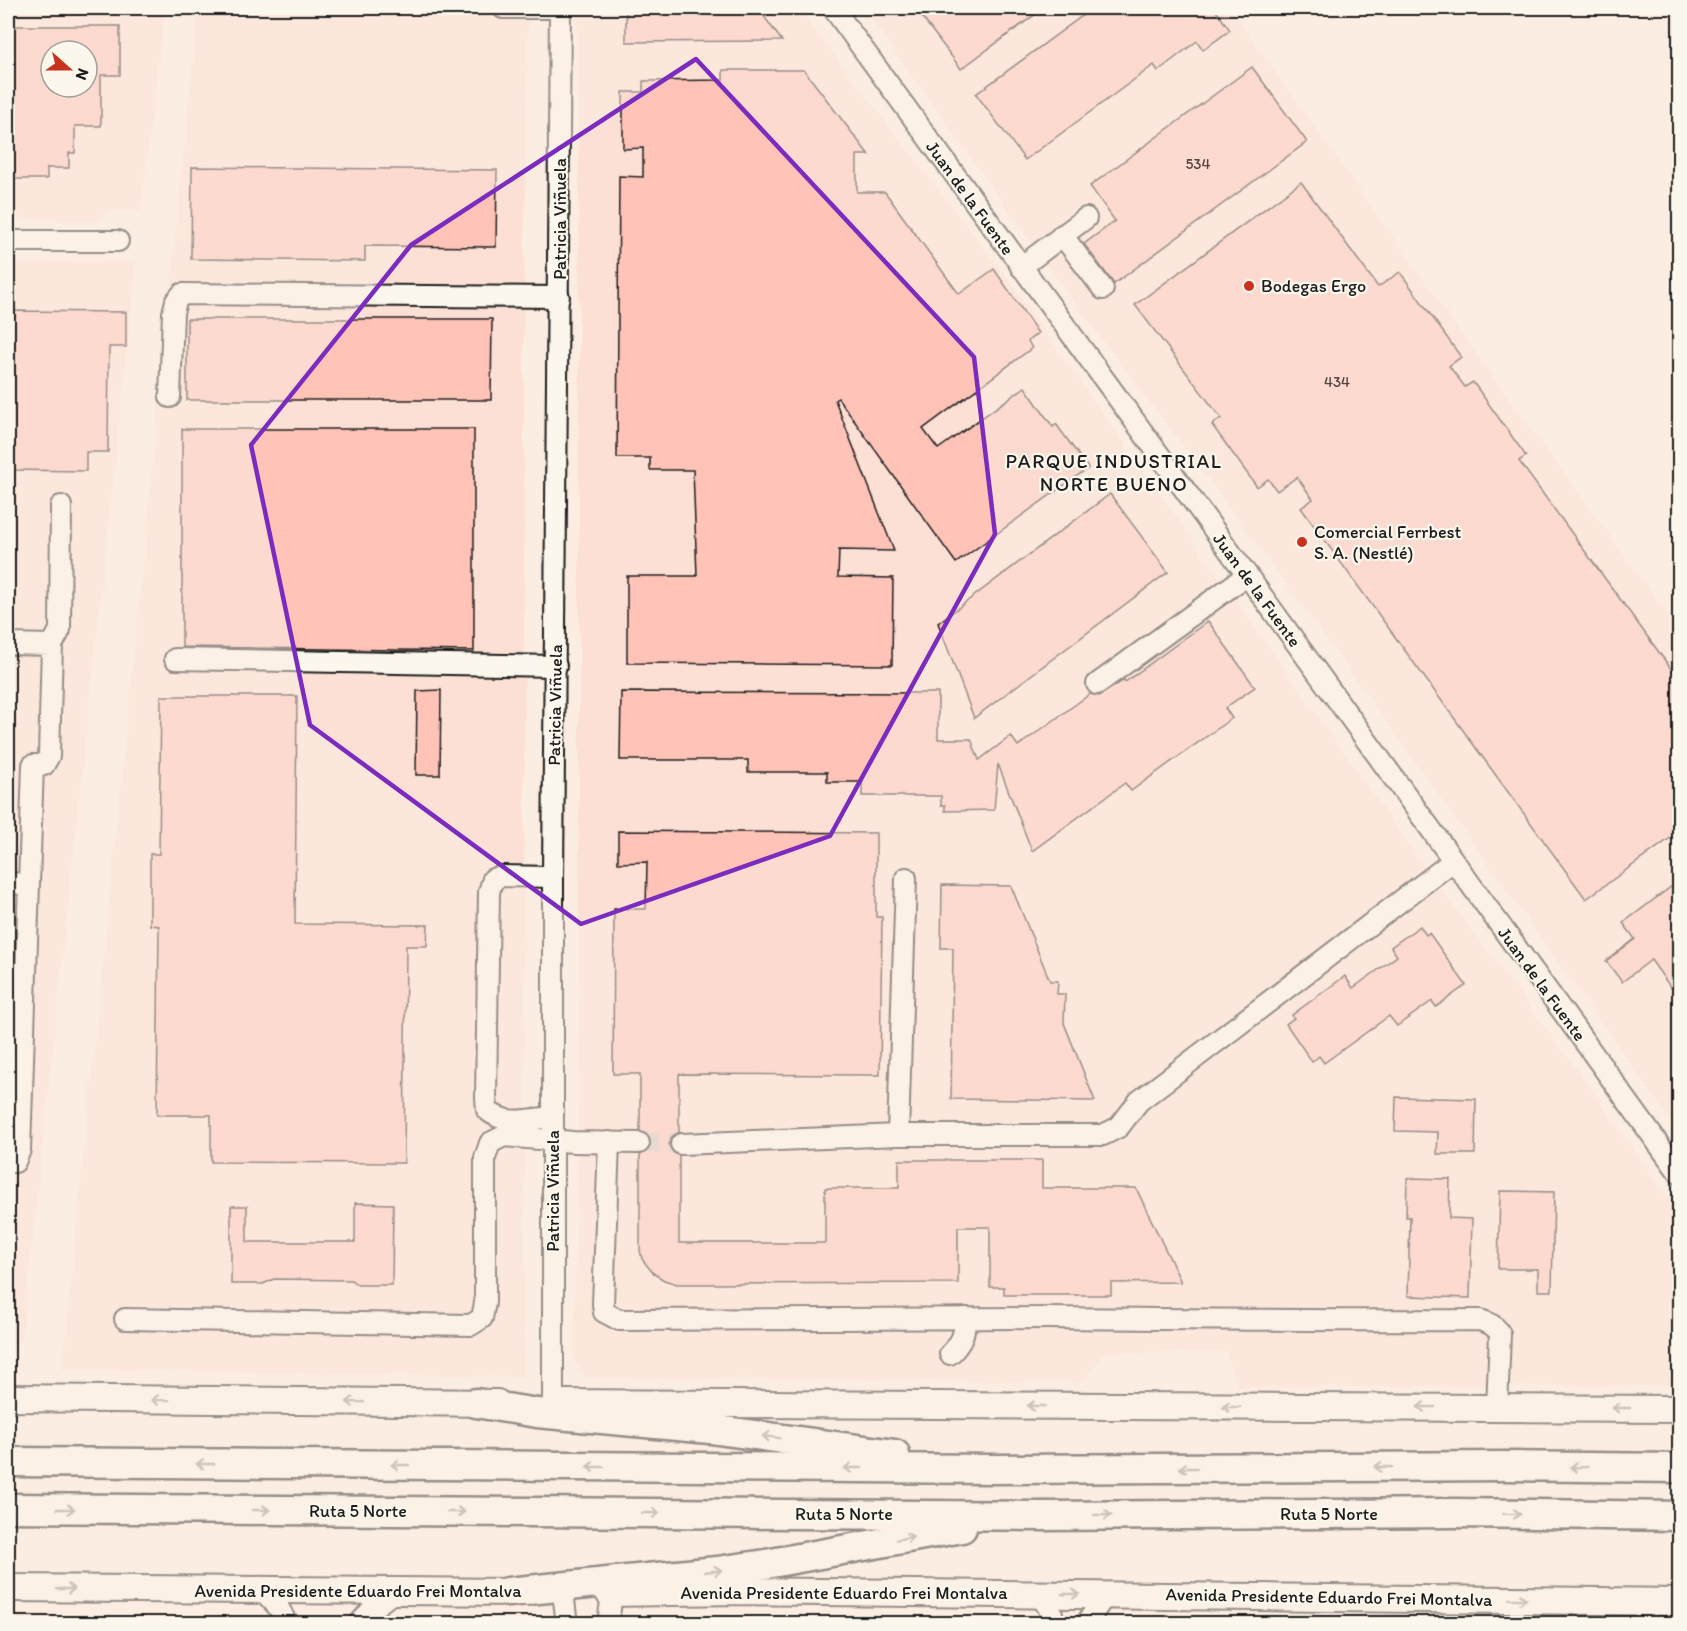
<svg xmlns="http://www.w3.org/2000/svg" width="1687" height="1631" viewBox="0 0 1687 1631" font-family="Itim,sans-serif">
<style>
.built{fill:#fde0d5;fill-rule:evenodd}
.building{fill:#ffc3b8;stroke:#1c1c1c;stroke-width:1.5;fill-rule:evenodd}
.lines{fill:none;stroke-linecap:round;stroke-linejoin:round}
.minor-tunnel{stroke:#cfc3ba;stroke-width:20;stroke-dasharray:20 10;stroke-linecap:butt}
.minor-casing{stroke:#1c1c1c;stroke-width:24}
.major-casing{stroke:#1c1c1c;stroke-width:30}
.highway-casing{stroke:#1c1c1c;stroke-width:33}
.minor{stroke:#fbf7ec;stroke-width:20}
.major{stroke:#fbf7ec;stroke-width:26}
.highway{stroke:#fbf7ec;stroke-width:28}
.oneway{stroke:#97948e}
.marked{fill:none;stroke:#7b2cbf;stroke-width:4.5;stroke-linejoin:round}
.poi-dot{fill:#c8321e;stroke:#fbf7ec;stroke-width:2}
.labels{text-anchor:middle;dominant-baseline:central;stroke-width:4.5;stroke-linejoin:round;paint-order:stroke}
.number-label{font-size:15px;fill:#554643}
.street-label{font-size:18px;fill:#1c1c1c;stroke:#fbf7ec}
.poi-label{font-size:18px;fill:#1c1c1c;stroke:#fbf7ec;text-anchor:start}
.neighbourhood-label{font-size:20px;letter-spacing:1.5px;fill:#1c1c1c;stroke:#fbf7ec}
</style>
<rect width="100%" height="100%" fill="#fcede2"/>
<filter id="ink" filterUnits="userSpaceOnUse"><feTurbulence type="fractalNoise" baseFrequency=".0167" numOctaves="2"/><feDisplacementMap in="SourceGraphic" scale="12" xChannelSelector="R" yChannelSelector="G"/><feConvolveMatrix kernelMatrix="1 2 1 2 8 2 1 2 1" color-interpolation-filters="sRGB"/></filter>
<g filter="url(#ink)">
<g class="built">
<path d="M 8,8 L 165,8 L 141,211 L 106,211 L 100,221 L 8,218 ZM 51,51 L 87,51 L 87,87 L 51,87 Z"/>
<path d="M 198,8 L 529,8 L 524,278 L 525,1377 L 62,1369 Z"/>
<path d="M 576,8 L 798,8 L 1007,278 L 1432,877 L 1576,1068 L 1679,1214 L 1679,1386 L 1237,1387 L 1226,1352 L 1104,1353 L 1084,1382 L 585,1378 L 574,1360 L 579,1067 L 579,176 Z"/>
<path d="M 863,8 L 1230,8 L 1477,355 L 1679,629 L 1679,1132 L 1372,702 L 1208,479 L 1087,320 Z"/>
<path d="M 137,261 L 22,1339 L 8,1351 L 8,263 Z"/>
<path d="M 476,1617 L 515,1623 L 406,1623 L 411,1620 Z"/>
<path d="M 699,1620 L 892,1623 L 672,1623 Z"/>
</g>
<g class="building">
<path d="M 626,8 L 758,8 L 782,41 L 626,42 Z"/>
<path d="M 915,8 L 1044,8 L 961,69 Z"/>
<path d="M 1093,8 L 1214,8 L 1230,30 L 1203,50 L 1197,41 L 1158,71 L 1154,65 L 1025,160 L 976,94 Z"/>
<path d="M 8,26 L 120,26 L 120,75 L 101,75 L 101,126 L 75,126 L 75,153 L 69,153 L 69,168 L 47,168 L 47,179 L 8,179 ZM 51,51 L 87,51 L 87,87 L 51,87 Z"/>
<path d="M 1252,67 L 1307,142 L 1114,284 L 1084,244 L 1115,221 L 1090,186 Z"/>
<path d="M 723,70 L 804,70 L 869,155 L 857,155 L 857,192 L 885,192 L 959,294 L 994,269 L 1038,333 L 1028,341 L 1032,348 L 923,429 L 938,449 L 1025,387 L 1053,427 L 1056,424 L 1088,468 L 956,563 L 838,398 L 835,400 L 894,551 L 839,550 L 838,577 L 893,578 L 892,665 L 627,663 L 627,576 L 697,576 L 693,470 L 650,470 L 650,458 L 617,458 L 619,176 L 643,177 L 643,148 L 623,149 L 623,92 L 643,92 L 643,81 L 723,80 Z"/>
<path d="M 192,167 L 497,170 L 496,247 L 365,246 L 365,261 L 191,259 Z"/>
<path d="M 1301,182 L 1378,287 L 1400,272 L 1461,357 L 1449,366 L 1465,387 L 1473,382 L 1526,456 L 1519,461 L 1680,681 L 1680,831 L 1586,899 L 1301,508 L 1313,499 L 1297,477 L 1277,491 L 1268,479 L 1257,487 L 1212,425 L 1221,418 L 1135,305 Z"/>
<path d="M 8,311 L 126,312 L 126,347 L 109,347 L 108,452 L 86,452 L 86,471 L 8,470 Z"/>
<path d="M 187,319 L 492,319 L 491,400 L 187,400 Z"/>
<path d="M 182,429 L 474,429 L 474,651 L 182,647 Z"/>
<path d="M 1110,494 L 1168,572 L 974,718 L 938,623 Z"/>
<path d="M 1208,621 L 1255,687 L 1225,708 L 1232,718 L 1131,791 L 1125,783 L 1032,851 L 998,764 L 994,810 L 945,811 L 945,805 L 941,805 L 941,796 L 862,796 L 862,782 L 827,782 L 827,772 L 748,772 L 748,760 L 620,760 L 621,692 L 938,693 L 938,739 L 971,739 L 979,760 L 1011,736 L 1018,746 L 1090,694 L 1099,696 L 1124,680 L 1125,682 Z"/>
<path d="M 441,690 L 440,775 L 416,775 L 417,691 Z"/>
<path d="M 161,696 L 297,696 L 295,924 L 428,925 L 427,946 L 406,946 L 404,1163 L 211,1162 L 211,1115 L 157,1115 L 159,926 L 150,925 L 150,854 L 159,854 Z"/>
<path d="M 618,831 L 876,833 L 876,917 L 882,917 L 880,1075 L 679,1074 L 679,1133 L 671,1138 L 669,1144 L 671,1151 L 679,1155 L 679,1243 L 825,1243 L 825,1188 L 899,1188 L 899,1160 L 1042,1160 L 1042,1188 L 1136,1188 L 1181,1282 L 1111,1283 L 1111,1295 L 1004,1295 L 1004,1287 L 990,1287 L 990,1227 L 958,1227 L 958,1283 L 677,1284 L 664,1280 L 653,1273 L 642,1259 L 640,1250 L 640,1155 L 649,1150 L 651,1143 L 649,1137 L 640,1131 L 640,1074 L 613,1074 L 614,909 L 646,909 L 647,862 L 618,863 Z"/>
<path d="M 1680,880 L 1680,981 L 1671,988 L 1651,960 L 1622,982 L 1606,961 L 1635,939 L 1623,923 Z"/>
<path d="M 942,885 L 1011,886 L 1050,981 L 1058,981 L 1057,994 L 1065,994 L 1064,1023 L 1095,1101 L 951,1099 L 953,948 L 941,948 Z"/>
<path d="M 1420,926 L 1426,935 L 1429,933 L 1466,985 L 1436,1007 L 1432,1001 L 1397,1026 L 1389,1016 L 1324,1063 L 1319,1056 L 1312,1062 L 1286,1024 L 1294,1018 L 1292,1015 L 1345,976 L 1353,988 L 1397,956 L 1391,947 Z"/>
<path d="M 1396,1097 L 1476,1099 L 1475,1154 L 1437,1154 L 1438,1132 L 1395,1131 Z"/>
<path d="M 1407,1178 L 1450,1179 L 1449,1218 L 1472,1219 L 1470,1298 L 1408,1296 L 1410,1217 L 1406,1217 Z"/>
<path d="M 1500,1191 L 1554,1192 L 1552,1291 L 1538,1291 L 1538,1269 L 1498,1269 Z"/>
<path d="M 355,1203 L 393,1204 L 392,1285 L 358,1285 L 351,1280 L 274,1279 L 263,1284 L 231,1284 L 231,1206 L 247,1206 L 247,1242 L 355,1242 Z"/>
</g>
<g class="lines">
<path class="minor-tunnel" d="M 639,1143 L 681,1144"/>
<defs>
<g id="minor">
<path d="M 503,8 L 560,8"/>
<path d="M 833,8 L 1247,575 L 1680,1174"/>
<path d="M 1062,235 L 1103,289"/>
<path d="M 8,241 L 118,241"/>
<path d="M 1021,267 L 1086,218"/>
<path d="M 170,397 L 173,313 L 176,301 L 182,294 L 559,297"/>
<path d="M 8,644 L 52,645 L 49,756 L 44,765 L 33,765 L 20,1150 L 15,1162 L 8,1162"/>
<path d="M 52,645 L 60,630 L 61,506"/>
<path d="M 175,659 L 556,666"/>
<path d="M 1097,684 L 1247,575"/>
<path d="M 8,883 L 28,884"/>
<path d="M 552,1117 C 528,1119 507,1127 487,1110 L 486,1098 L 489,892 L 493,879 L 502,876 L 553,877"/>
<path d="M 898,1135 L 906,878"/>
<path d="M 609,1142 L 603,1304 L 604,1312 L 619,1320 C 762,1320 906,1318 1049,1318 C 1193,1319 1336,1321 1480,1320 C 1489,1323 1495,1325 1500,1334 L 1497,1408"/>
<path d="M 681,1144 L 898,1135 L 1103,1135 L 1119,1127 L 1139,1101 L 1453,861"/>
<path d="M 125,1319 L 471,1325 L 482,1318 L 485,1303 L 485,1158 L 490,1143 L 504,1136 L 573,1142 L 639,1143"/>
<path d="M 950,1354 C 962,1343 964,1334 966,1318"/>
<path d="M 553,1403 L 553,877 L 560,8"/>
<path d="M 262,1590 L 279,1608 L 287,1624"/>
<path d="M 563,1593 L 567,1624"/>
<path d="M 1040,1594 L 1052,1614 L 1054,1624"/>
<path d="M 1643,1601 L 1646,1624"/>
<path d="M 359,1624 L 373,1608 L 395,1591"/>
<path d="M 608,1624 L 612,1593"/>
<path d="M 1086,1624 L 1106,1594"/>
</g>
<g id="major">
<path d="M 8,1398 L 497,1403"/>
<path d="M 555,1403 L 1680,1409"/>
<path d="M 8,1588 L 527,1592"/>
<path d="M 609,1593 L 737,1591 L 1680,1602"/>
</g>
<g id="highway">
<path d="M 476,1403 L 537,1413 L 710,1429 L 895,1454"/>
<path d="M 8,1462 L 995,1469 L 1505,1466 L 1680,1468"/>
<path d="M 8,1508 L 1044,1516 L 1454,1513 L 1680,1516"/>
<path d="M 508,1592 L 717,1571 L 766,1564 L 962,1528"/>
</g>
</defs>
<use href="#minor" class="minor-casing"/>
<use href="#major" class="major-casing"/>
<use href="#highway" class="highway-casing"/>
<use href="#minor" class="minor"/>
<use href="#major" class="major"/>
<use href="#highway" class="highway"/>
</g>
<defs><path id="oneway-shaft" d="M-6 0H5M1.5-3L5.5 0L1.5 3" fill="none" stroke-width="1.6" stroke-linecap="round" stroke-linejoin="round" transform="scale(1.5)"/></defs>
<g class="oneway">
<use href="#oneway-shaft" transform="translate(160 1400) rotate(-179)"/>
<use href="#oneway-shaft" transform="translate(355 1402) rotate(-179)"/>
<use href="#oneway-shaft" transform="translate(1036 1406) rotate(-180)"/>
<use href="#oneway-shaft" transform="translate(1231 1407) rotate(-180)"/>
<use href="#oneway-shaft" transform="translate(1426 1407) rotate(-180)"/>
<use href="#oneway-shaft" transform="translate(1621 1408) rotate(-180)"/>
<use href="#oneway-shaft" transform="translate(771 1437) rotate(-173)"/>
<use href="#oneway-shaft" transform="translate(205 1464) rotate(-180)"/>
<use href="#oneway-shaft" transform="translate(400 1465) rotate(-180)"/>
<use href="#oneway-shaft" transform="translate(595 1467) rotate(-180)"/>
<use href="#oneway-shaft" transform="translate(1383 1467) rotate(180)"/>
<use href="#oneway-shaft" transform="translate(1579 1467) rotate(-179)"/>
<use href="#oneway-shaft" transform="translate(853 1468) rotate(-180)"/>
<use href="#oneway-shaft" transform="translate(1188 1468) rotate(180)"/>
<use href="#oneway-shaft" transform="translate(66 1509)"/>
<use href="#oneway-shaft" transform="translate(261 1510)"/>
<use href="#oneway-shaft" transform="translate(456 1512)"/>
<use href="#oneway-shaft" transform="translate(651 1513)"/>
<use href="#oneway-shaft" transform="translate(1512 1514) rotate(1)"/>
<use href="#oneway-shaft" transform="translate(1103 1515)"/>
<use href="#oneway-shaft" transform="translate(905 1538) rotate(-10)"/>
<use href="#oneway-shaft" transform="translate(713 1571) rotate(-6)"/>
<use href="#oneway-shaft" transform="translate(66 1589)"/>
<use href="#oneway-shaft" transform="translate(1071 1594)"/>
<use href="#oneway-shaft" transform="translate(1518 1599) rotate(1)"/>
</g>
</g>
<path d="M0 0H1687V1631H0ZM 696,59 L 974,357 L 995,534 L 830,836 L 581,924 L 310,725 L 251,445 L 411,245 Z" fill="#fcede2" fill-opacity=".55" fill-rule="evenodd"/>
<path class="marked" d="M 696,59 L 974,357 L 995,534 L 830,836 L 581,924 L 310,725 L 251,445 L 411,245 Z"/>
<g class="poi-dot">
<circle cx="1249" cy="286" r="6"/>
<circle cx="1302" cy="542" r="6"/>
</g>
<g class="labels">
<g class="number-label">
<text x="1198" y="164">534</text>
<text x="1337" y="382">434</text>
</g>
<g class="street-label">
<text transform="translate(970 198) rotate(54)">Juan de la Fuente</text>
<text transform="translate(560 219) rotate(-90)">Patricia Viñuela</text>
<text transform="translate(1257 590) rotate(54)">Juan de la Fuente</text>
<text transform="translate(555 705) rotate(-89)">Patricia Viñuela</text>
<text transform="translate(1542 984) rotate(54)">Juan de la Fuente</text>
<text transform="translate(553 1191) rotate(-90)">Patricia Viñuela</text>
<text x="358" y="1511">Ruta 5 Norte</text>
<text x="844" y="1514">Ruta 5 Norte</text>
<text x="1329" y="1514">Ruta 5 Norte</text>
<text x="358" y="1591">Avenida Presidente Eduardo Frei Montalva</text>
<text x="844" y="1593">Avenida Presidente Eduardo Frei Montalva</text>
<text transform="translate(1329 1597) rotate(1)">Avenida Presidente Eduardo Frei Montalva</text>
</g>
<g class="poi-label">
<text x="1261" y="286">Bodegas Ergo</text>
<text x="1314" y="532">Comercial Ferrbest<tspan x="1314" dy="21">S. A. (Nestlé)</tspan></text>
</g>
<g class="neighbourhood-label">
<text x="1114" y="461">PARQUE INDUSTRIAL<tspan x="1114" dy="23">NORTE BUENO</tspan></text>
</g>
</g>
<rect width="1687" height="1631" fill="none" stroke="#fbf7ec" stroke-width="30"/>
<rect x="15" y="15" width="1657" height="1601" fill="none" stroke="#1c1c1c" stroke-width="2" filter="url(#ink)"/>
<g transform="translate(69 69) rotate(111)"><circle r="28" fill="#fbf7ec" stroke="#a29f99" stroke-width="1.5"/>
<path d="M0-4.5L10 22L0 15L-10 22Z" fill="#c8321e"/>
<text y="-9" font-size="16" font-weight="bold" text-anchor="middle" fill="#1c1c1c">N</text>
</g>
</svg>
